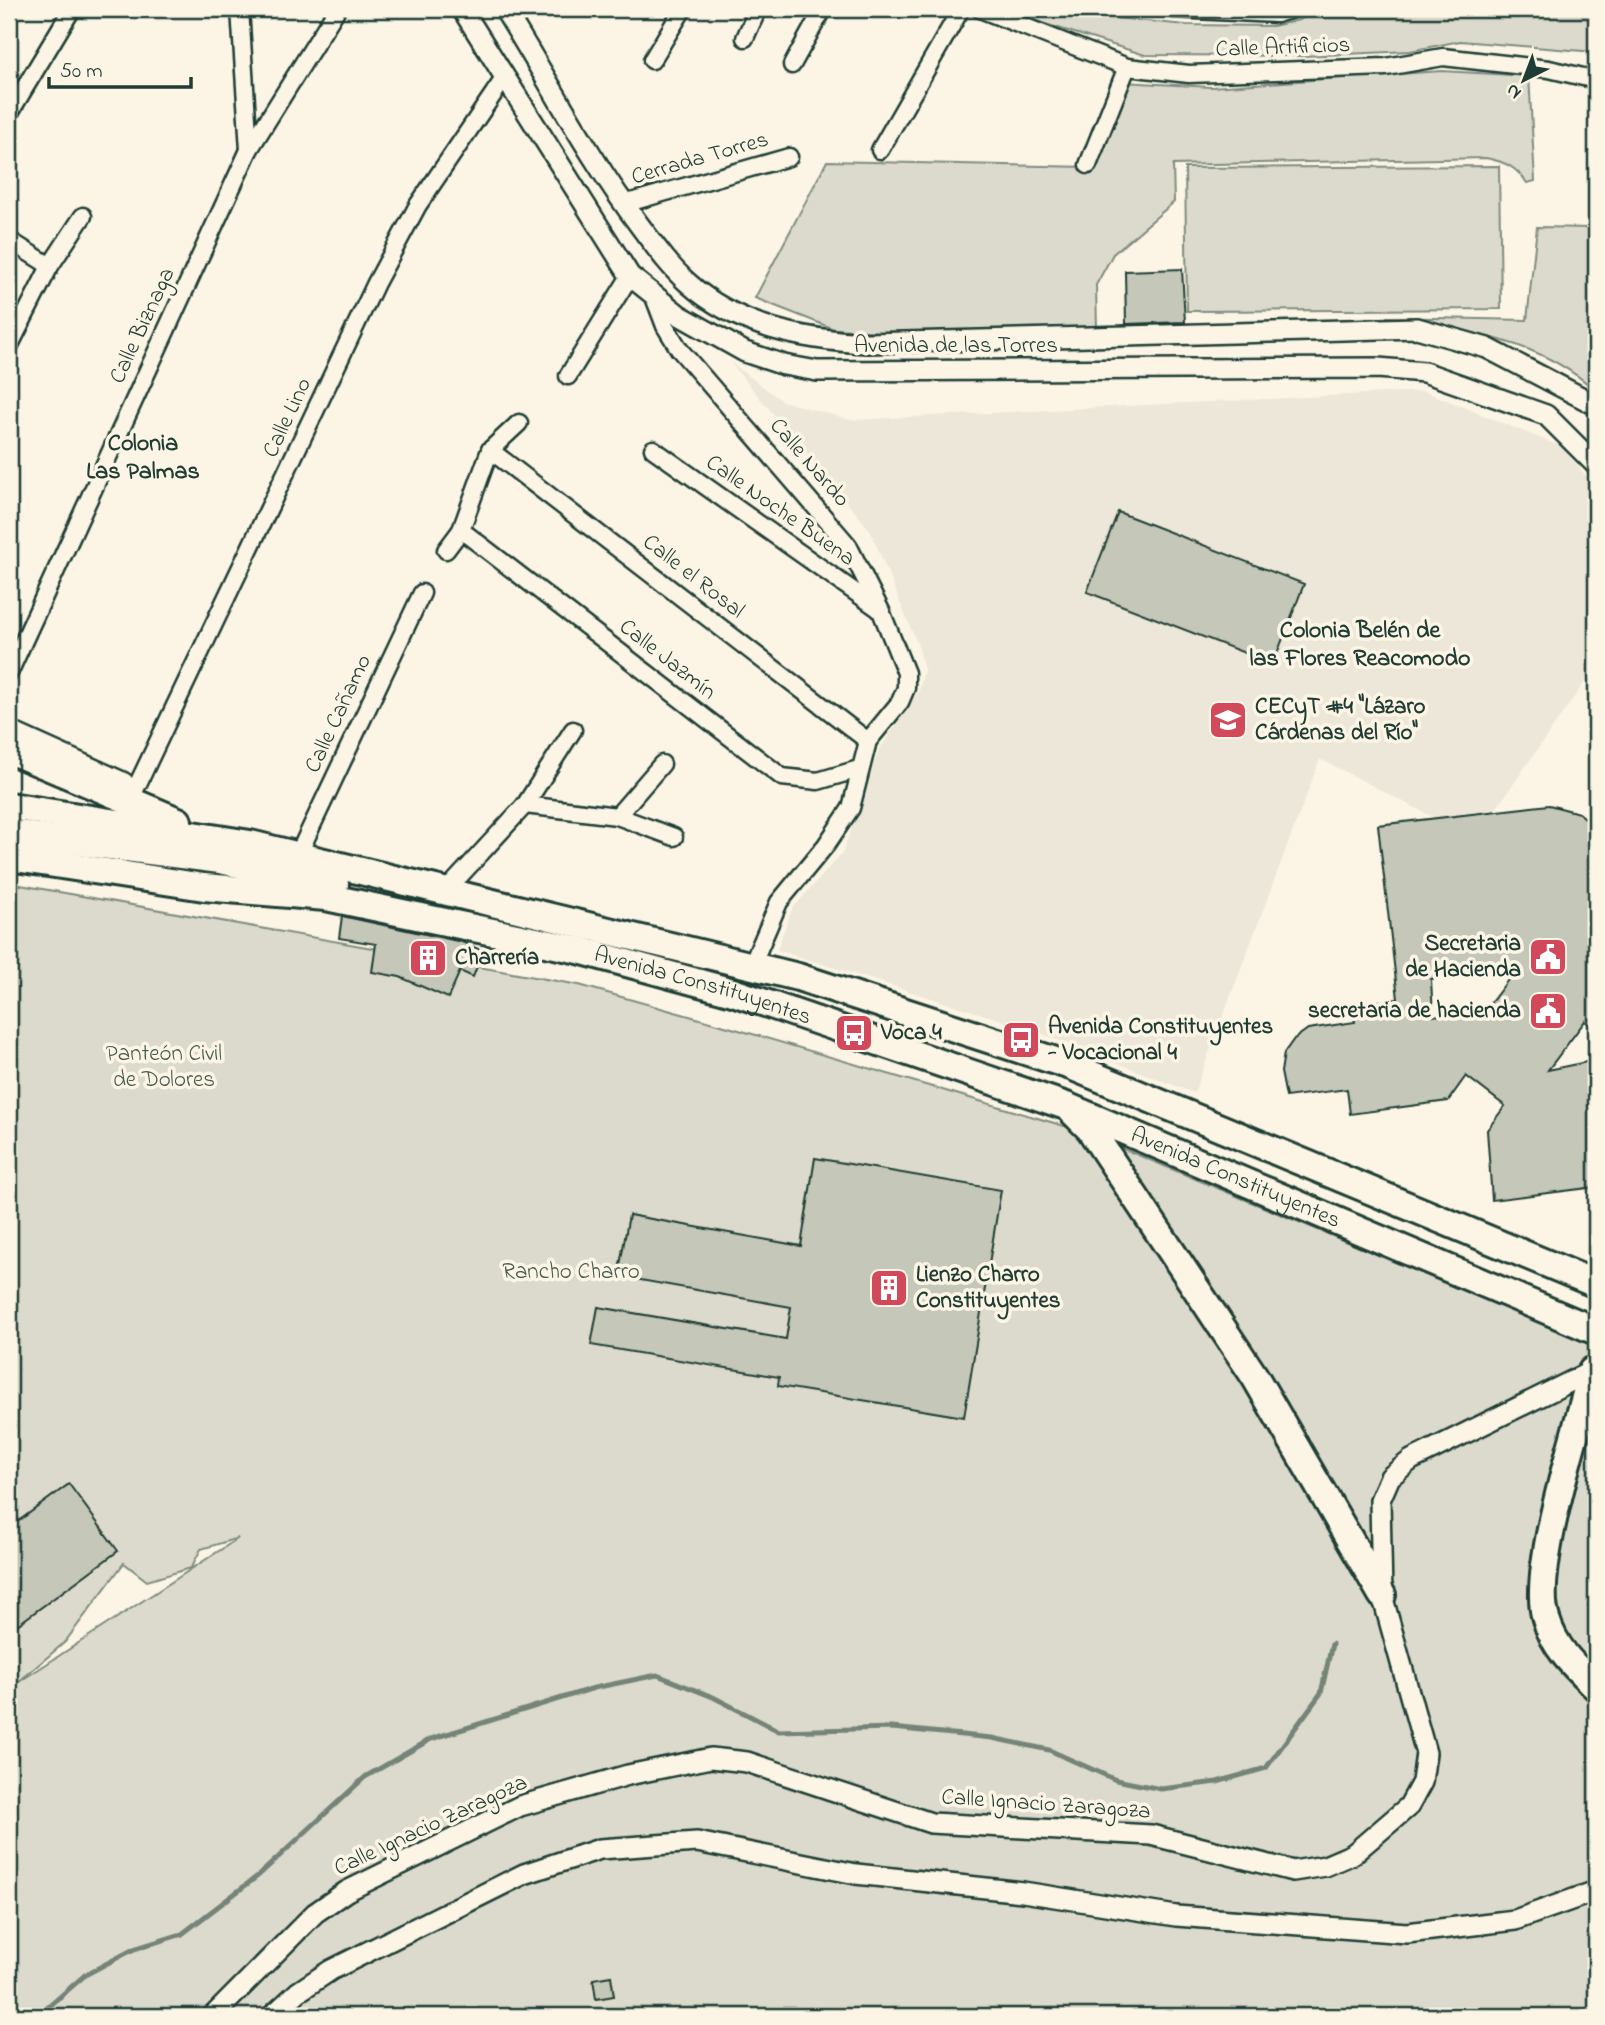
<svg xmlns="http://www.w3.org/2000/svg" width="1605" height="2025" viewBox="0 0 1605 2025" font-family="'Indie Flower',sans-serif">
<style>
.built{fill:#ece7d8}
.green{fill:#dcdacc;stroke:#7e8c80;stroke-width:2;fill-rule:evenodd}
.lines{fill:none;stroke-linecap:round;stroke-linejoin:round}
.stream{stroke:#758479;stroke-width:5}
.building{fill:#c5c7b9;stroke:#1f3d34;stroke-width:2;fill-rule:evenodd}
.minor-casing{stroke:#1f3d34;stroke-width:21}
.tertiary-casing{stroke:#1f3d34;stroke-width:24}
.secondary-casing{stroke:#1f3d34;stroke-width:28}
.trunk-casing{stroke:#1f3d34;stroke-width:32}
.minor{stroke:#fcf5e5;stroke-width:16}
.tertiary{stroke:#fcf5e5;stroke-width:19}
.secondary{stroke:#fcf5e5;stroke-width:23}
.trunk{stroke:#fcf5e5;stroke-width:26}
.labels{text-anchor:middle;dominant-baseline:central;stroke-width:7;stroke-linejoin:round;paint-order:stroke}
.street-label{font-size:23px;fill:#1f3d34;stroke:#fcf5e5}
.poi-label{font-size:23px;font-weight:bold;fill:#1f3d34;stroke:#fcf5e5;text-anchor:start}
.park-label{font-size:23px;fill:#455c52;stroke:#fcf5e5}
.neighbourhood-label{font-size:24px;font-weight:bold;fill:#1f3d34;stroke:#fcf5e5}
</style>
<rect width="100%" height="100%" fill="#fcf5e5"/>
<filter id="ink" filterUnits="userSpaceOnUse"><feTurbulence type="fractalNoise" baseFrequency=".0143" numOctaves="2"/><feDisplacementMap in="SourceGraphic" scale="14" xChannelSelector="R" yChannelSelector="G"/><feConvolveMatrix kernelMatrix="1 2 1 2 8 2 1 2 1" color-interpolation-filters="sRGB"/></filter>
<g filter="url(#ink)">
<path class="built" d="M 729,361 L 782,401 L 851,420 L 1424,391 L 1562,447 L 1596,488 L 1596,666 L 1495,810 L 1435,818 L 1320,759 L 1194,1093 L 1027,1028 L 777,950 L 792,909 L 843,852 L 879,750 L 919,691 L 924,670 L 919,648 L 870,530 Z"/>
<g class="green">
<path d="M 1024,9 L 1186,25 L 1273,26 L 1299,20 L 1319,9 L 1596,9 L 1596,70 L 1595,52 L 1460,41 L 1410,51 L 1304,56 L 1145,55 L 1023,17 Z"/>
<path d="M 1442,71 L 1529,76 L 1535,181 L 1527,183 C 1515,166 1505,162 1486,158 L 1173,165 L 1174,202 L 1113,254 L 1096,285 L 1097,329 L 883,332 L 834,329 L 755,298 L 827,161 L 1088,167 L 1123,82 L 1211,87 Z"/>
<path d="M 1499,166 L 1501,309 L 1187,311 L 1185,168 Z"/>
<path d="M 1537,227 L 1591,228 L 1596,231 L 1596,391 C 1539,339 1460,327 1387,325 L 1387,317 L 1527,320 Z"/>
<path d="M 9,883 L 579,985 L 739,1030 L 1078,1130 L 1596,1346 L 1596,1587 L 1588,1606 L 1596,1610 L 1596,2016 L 9,2016 ZM 238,1538 L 237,1539 L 16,1684 L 65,1642 L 124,1563 L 147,1581 L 191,1568 L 201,1549 Z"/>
</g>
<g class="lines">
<path class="stream" d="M 38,2016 L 85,1975 L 134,1949 L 182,1934 L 259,1875 L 365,1777 L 431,1739 L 594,1688 L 657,1675 L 713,1697 L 779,1731 L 892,1728 L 992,1738 L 1049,1750 L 1116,1780 L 1161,1789 L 1217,1782 L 1266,1768 L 1321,1693 L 1332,1644"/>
</g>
<g class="building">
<path d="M 1182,269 L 1185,322 L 1126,324 L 1125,271 Z"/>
<path d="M 1118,512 L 1304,584 L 1273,664 L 1087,592 Z"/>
<path d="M 1549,805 L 1579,813 L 1596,827 L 1596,1029 L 1585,1021 L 1548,1070 L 1596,1060 L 1596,1187 L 1492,1200 L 1487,1130 L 1505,1106 L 1466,1076 L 1448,1101 L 1350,1114 L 1347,1089 L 1286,1097 L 1281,1072 L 1284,1053 L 1294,1039 L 1308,1029 L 1355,1022 L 1352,1005 L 1398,999 L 1378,825 ZM 1517,968 L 1479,1018 L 1466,1012 L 1433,1016 L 1431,979 Z"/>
<path d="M 342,916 L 462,942 L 483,951 L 473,977 L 460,971 L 448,998 L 400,977 L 372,972 L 376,944 L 339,938 Z"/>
<path d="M 815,1158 L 1001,1190 L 964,1417 L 778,1386 L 779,1377 L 591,1345 L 598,1307 L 786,1339 L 791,1307 L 618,1276 L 629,1215 L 801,1246 Z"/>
<path d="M 69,1484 L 118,1551 L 9,1631 L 9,1528 Z"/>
<path d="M 611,1976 L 614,1996 L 596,1999 L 593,1979 Z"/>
</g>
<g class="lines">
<defs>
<g id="minor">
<path d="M 240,9 L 249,150"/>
<path d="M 980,9 L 1127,67 L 1189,74 L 1386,67 L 1443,57 L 1549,69 L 1596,80"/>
<path d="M 1173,9 L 1276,14 L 1293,9"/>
<path d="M 745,38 L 758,9"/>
<path d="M 652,60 L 683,9"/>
<path d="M 792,65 L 823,9"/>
<path d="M 9,114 L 72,9"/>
<path d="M 880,150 L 961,9"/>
<path d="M 1088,165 L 1127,67"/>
<path d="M 624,204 L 789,157"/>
<path d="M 9,240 L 50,266"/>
<path d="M 654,297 L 665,326 L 679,349 L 848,545 L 881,611 L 906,673 L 906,688 L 900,702 L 868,741 L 851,808 L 826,845 L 779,902 L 752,965"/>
<path d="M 9,347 L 50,266 L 83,216"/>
<path d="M 568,376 L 630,276"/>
<path d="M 653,449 L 879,609"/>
<path d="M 490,450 L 868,741"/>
<path d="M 461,530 L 782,777 L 818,781 L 859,769"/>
<path d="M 446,550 L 461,530 L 490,450 L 519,423"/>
<path d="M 9,673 L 249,150 L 337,9"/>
<path d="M 135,790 L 376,283 L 418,205 L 505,77"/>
<path d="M 525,805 L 617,816 L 674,837"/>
<path d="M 617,816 L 662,764"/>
<path d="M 298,855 L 422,593"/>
<path d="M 445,892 L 525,805 L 573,730"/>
</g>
<g id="tertiary">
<path d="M 462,9 L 630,276 L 679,315 L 745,352 L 784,365 L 817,371 L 1378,368 L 1424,372 L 1546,415 L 1596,465"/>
<path d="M 504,9 C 549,81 589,158 640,226 C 655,246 669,266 688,283 C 737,327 804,340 867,343 L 1417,328 L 1487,348 L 1596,405"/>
<path d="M 213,2016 L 315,1913 L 347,1891 L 520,1806 L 628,1775 L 711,1758 L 747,1762 L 931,1823 L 1151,1835 L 1293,1871 L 1325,1866 L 1353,1854 L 1409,1806 L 1422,1782 L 1426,1753 L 1382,1595 L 1380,1500 L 1390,1477 L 1411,1460 L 1596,1369"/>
<path d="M 272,2016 L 298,1992 L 331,1970 L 524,1874 L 600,1849 L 697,1842 L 856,1874 L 1023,1892 L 1176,1916 L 1407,1933 L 1515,1920 L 1596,1891"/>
</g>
<path id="secondary" d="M 9,733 L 122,784"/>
<g id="trunk">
<path d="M 9,750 L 178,821"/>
<path d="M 9,806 L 250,844 L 798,977 L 1071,1066 L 1596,1284"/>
<path d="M 9,833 L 220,860 L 335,884"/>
<path id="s1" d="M 9,857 L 204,887 L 326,897 L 579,950 L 733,992 L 1066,1106 L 1596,1331"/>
<path d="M 1072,1111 L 1090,1129 L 1255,1377 L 1382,1595"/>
<path d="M 1592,1371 C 1579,1424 1530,1572 1546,1619 C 1555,1649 1574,1666 1596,1687"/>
</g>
</defs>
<use href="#minor" class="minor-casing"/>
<use href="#tertiary" class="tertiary-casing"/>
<use href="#secondary" class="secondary-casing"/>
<use href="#trunk" class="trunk-casing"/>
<use href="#minor" class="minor"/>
<use href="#tertiary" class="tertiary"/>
<use href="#secondary" class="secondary"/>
<use href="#trunk" class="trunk"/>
</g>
</g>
<defs>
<symbol id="school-square" viewBox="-11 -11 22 22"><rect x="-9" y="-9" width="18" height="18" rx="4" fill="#d1495b" stroke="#fcf5e5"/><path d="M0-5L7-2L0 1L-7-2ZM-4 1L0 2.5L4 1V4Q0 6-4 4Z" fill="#fff"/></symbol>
<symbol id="civic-square" viewBox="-11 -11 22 22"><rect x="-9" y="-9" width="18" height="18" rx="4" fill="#d1495b" stroke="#fcf5e5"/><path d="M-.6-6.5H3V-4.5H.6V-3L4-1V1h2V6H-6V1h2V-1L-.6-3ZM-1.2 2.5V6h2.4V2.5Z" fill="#fff"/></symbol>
<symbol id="building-square" viewBox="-11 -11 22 22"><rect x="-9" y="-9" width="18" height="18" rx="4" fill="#d1495b" stroke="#fcf5e5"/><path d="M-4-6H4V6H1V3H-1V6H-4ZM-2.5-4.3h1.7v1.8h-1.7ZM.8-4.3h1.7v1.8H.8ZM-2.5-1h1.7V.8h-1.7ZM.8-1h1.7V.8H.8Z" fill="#fff"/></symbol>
<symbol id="bus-square" viewBox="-11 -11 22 22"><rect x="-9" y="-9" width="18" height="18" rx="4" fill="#d1495b" stroke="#fcf5e5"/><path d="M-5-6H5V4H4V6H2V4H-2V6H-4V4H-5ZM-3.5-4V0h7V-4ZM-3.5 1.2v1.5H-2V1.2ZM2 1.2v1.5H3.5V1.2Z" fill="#fff"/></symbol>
</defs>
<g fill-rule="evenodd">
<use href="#school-square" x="1206" y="698" width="44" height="44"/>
<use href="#civic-square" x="1526" y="935" width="44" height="44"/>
<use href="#building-square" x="406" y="936" width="44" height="44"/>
<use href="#civic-square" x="1526" y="989" width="44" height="44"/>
<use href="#bus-square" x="832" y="1011" width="44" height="44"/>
<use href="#bus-square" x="999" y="1018" width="44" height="44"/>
<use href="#building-square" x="867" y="1266" width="44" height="44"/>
</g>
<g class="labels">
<g class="street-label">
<text transform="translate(1283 48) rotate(-2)">Calle Artificios</text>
<text transform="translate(700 159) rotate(-16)">Cerrada Torres</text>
<text transform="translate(143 326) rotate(-65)">Calle Biznaga</text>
<text x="956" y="346">Avenida de las Torres</text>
<text transform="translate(288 418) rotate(-65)">Calle Lino</text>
<text transform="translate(809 463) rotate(49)">Calle Nardo</text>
<text transform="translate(780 511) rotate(35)">Calle Noche Buena</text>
<text transform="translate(693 577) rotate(38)">Calle el Rosal</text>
<text transform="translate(667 660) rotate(38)">Calle Jazmín</text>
<text transform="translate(339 714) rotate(-65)">Calle Cañamo</text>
<text stroke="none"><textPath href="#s1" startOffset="707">Avenida Constituyentes</textPath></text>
<text stroke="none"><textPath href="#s1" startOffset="1274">Avenida Constituyentes</textPath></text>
<text transform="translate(1046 1805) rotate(4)">Calle Ignacio Zaragoza</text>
<text transform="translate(431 1826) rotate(-25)">Calle Ignacio Zaragoza</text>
</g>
<g class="poi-label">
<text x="1255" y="707">CECyT #4 "Lázaro<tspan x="1255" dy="26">Cárdenas del Río"</tspan></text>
<text x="1521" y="944" text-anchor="end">Secretaria<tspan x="1521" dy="26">de Hacienda</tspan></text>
<text x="455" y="958">Charrería</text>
<text x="1521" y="1011" text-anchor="end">secretaria de hacienda</text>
<text x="1048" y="1027">Avenida Constituyentes<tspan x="1048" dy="26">- Vocacional 4</tspan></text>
<text x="881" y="1033">Voca 4</text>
<text x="916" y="1275">Lienzo Charro<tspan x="916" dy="26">Constituyentes</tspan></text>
</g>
<g class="park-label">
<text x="164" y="1054">Panteón Civil<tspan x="164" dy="26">de Dolores</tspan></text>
<text x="571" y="1272">Rancho Charro</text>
</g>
<g class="neighbourhood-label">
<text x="143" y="444">Colonia<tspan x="143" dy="28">Las Palmas</tspan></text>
<text x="1360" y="631">Colonia Belén de<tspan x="1360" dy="28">las Flores Reacomodo</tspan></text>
</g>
</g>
<rect width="1605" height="2025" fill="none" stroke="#fcf5e5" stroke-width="35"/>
<rect x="18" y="18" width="1570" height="1990" fill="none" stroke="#1f3d34" stroke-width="2.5" filter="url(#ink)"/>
<g transform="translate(1524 80) rotate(222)" stroke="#fcf5e5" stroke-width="5" paint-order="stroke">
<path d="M0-5L12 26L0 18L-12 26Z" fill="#1f3d34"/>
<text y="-10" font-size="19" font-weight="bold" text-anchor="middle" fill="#1f3d34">N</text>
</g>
<path d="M49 77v10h142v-10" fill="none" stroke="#1f3d34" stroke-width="3.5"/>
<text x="60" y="77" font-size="21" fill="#1f3d34" stroke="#fcf5e5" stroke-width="5" paint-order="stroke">50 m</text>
</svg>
